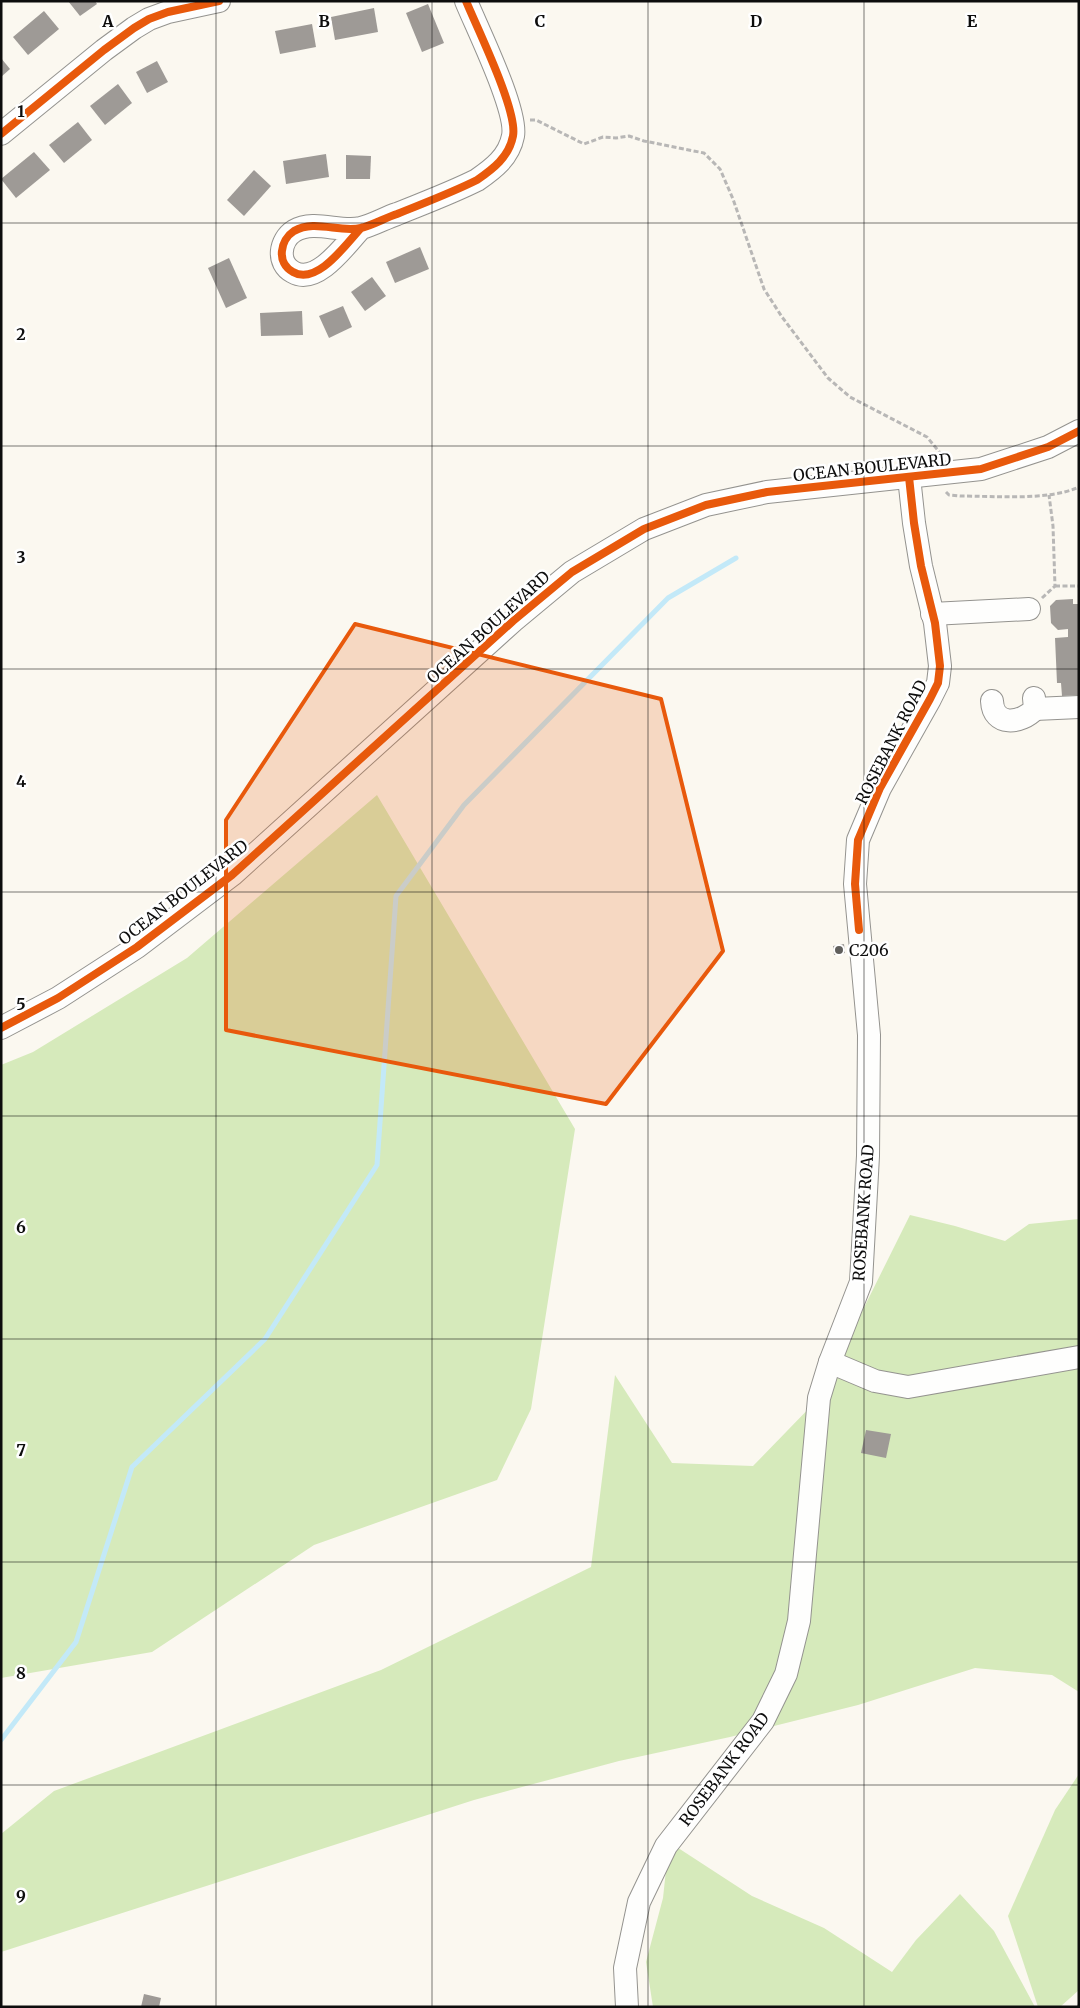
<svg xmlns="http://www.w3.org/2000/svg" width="1080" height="2008" viewBox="0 0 1080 2008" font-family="Merriweather,serif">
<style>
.forest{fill:#d6eabb}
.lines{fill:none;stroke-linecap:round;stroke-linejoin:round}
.stream{stroke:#c3e9f8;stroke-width:5}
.building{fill:#9e9a96}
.minor-casing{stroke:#94938f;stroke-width:24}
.path{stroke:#b8b7b6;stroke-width:3;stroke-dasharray:5 2.5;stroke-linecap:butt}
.minor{stroke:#fefefd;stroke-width:22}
.cycleway-casing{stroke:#fff;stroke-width:11}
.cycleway{stroke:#e8590c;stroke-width:8}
.marked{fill:#e8590c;fill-opacity:0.2;stroke:#e8590c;stroke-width:4;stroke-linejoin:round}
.grid{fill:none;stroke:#0d0d0d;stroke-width:1;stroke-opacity:0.55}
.poi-dot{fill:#605f5c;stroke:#fff;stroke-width:2}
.labels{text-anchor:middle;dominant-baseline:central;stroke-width:5;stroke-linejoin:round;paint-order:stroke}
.street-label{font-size:16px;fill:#0d0d0d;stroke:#fff}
.poi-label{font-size:16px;fill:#0d0d0d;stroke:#fff;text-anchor:start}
.grid-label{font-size:16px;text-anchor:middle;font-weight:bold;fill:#0d0d0d;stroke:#fff;stroke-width:5;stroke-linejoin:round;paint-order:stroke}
</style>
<rect width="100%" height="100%" fill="#fbf8f0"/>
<g class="forest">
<path d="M 377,795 L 575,1129 L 531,1409 L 497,1480 L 314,1545 L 152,1652 L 1,1678 L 1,1065 L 33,1052 L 187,958 Z"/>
<path d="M 910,1215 L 955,1226 L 1005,1241 L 1029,1224 L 1079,1219 L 1079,1692 L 1052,1675 L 975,1668 L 858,1705 L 730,1737 L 619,1761 L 474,1800 L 1,1952 L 1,1834 L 54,1791 L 381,1670 L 591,1567 L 615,1375 L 672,1463 L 753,1466 L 819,1398 Z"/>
<path d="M 1079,1774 L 1079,1990 L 1060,2007 L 1038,2007 L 1008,1916 L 1055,1810 Z"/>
<path d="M 669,1842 L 752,1896 L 824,1928 L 892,1972 L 916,1940 L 960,1894 L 994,1931 L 1035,2007 L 653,2007 L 646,1962 L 663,1898 Z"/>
</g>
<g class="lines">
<path class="stream" d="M 1,1740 L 76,1642 L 132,1467 L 265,1339 L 377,1165 L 396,896 L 464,805 L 668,598 L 736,558"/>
</g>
<g class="building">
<path d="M 68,1 L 95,1 L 97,4 L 80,16 Z"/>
<path d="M 428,4 L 444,43 L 422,52 L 406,13 Z"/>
<path d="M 374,8 L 378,32 L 335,40 L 331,17 Z"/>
<path d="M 44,11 L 59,29 L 28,55 L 13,37 Z"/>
<path d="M 312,24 L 316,47 L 280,54 L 275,31 Z"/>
<path d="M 1,58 L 10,69 L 1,77 Z"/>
<path d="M 157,61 L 168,82 L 147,93 L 136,72 Z"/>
<path d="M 118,84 L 132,103 L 105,125 L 90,106 Z"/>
<path d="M 78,122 L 92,140 L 64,163 L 49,145 Z"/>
<path d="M 34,152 L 50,170 L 16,198 L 1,179 Z"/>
<path d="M 326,154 L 329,177 L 286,184 L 283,161 Z"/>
<path d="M 346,155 L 371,156 L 370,179 L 346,179 Z"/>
<path d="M 254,170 L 271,186 L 244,216 L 227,200 Z"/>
<path d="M 420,247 L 429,269 L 395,283 L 386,262 Z"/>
<path d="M 229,258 L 247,298 L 226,308 L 208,268 Z"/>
<path d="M 372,277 L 386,296 L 365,311 L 351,292 Z"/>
<path d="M 343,306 L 352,327 L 329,338 L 319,316 Z"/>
<path d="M 302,311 L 303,335 L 261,336 L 260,313 Z"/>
<path d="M 1073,599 L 1073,604 L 1079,604 L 1079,695 L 1062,696 L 1061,683 L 1057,683 L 1055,638 L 1068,637 L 1068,629 L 1058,630 L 1051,623 L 1050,606 L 1056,600 Z"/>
<path d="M 844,944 L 845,953 L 834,955 L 833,946 Z"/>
<path d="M 866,1430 L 891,1434 L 886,1458 L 861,1453 Z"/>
<path d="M 144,1994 L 161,1998 L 159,2007 L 141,2007 Z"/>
</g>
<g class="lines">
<defs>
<g id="minor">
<path d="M 1,134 L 104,50 L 134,28 L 149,19 L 168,12 L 219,1"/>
<path d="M 361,228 C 346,244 317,286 293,272 C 276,263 280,240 294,231 C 315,219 339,233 361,228 C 373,225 385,218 397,214 C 424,203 451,193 477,180 C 493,169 509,157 513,136 C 518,111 477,28 466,1"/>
<path d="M 932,614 L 1029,609"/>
<path d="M 992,701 C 993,727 1021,724 1035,709 L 1034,698"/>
<path d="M 1035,709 L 1079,707"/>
<path d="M 1,1028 L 58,998 L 137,947 L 232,875 L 513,621 L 572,572 L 644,529 L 706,505 L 767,492 L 981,469 L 1048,447 L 1079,431"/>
<path d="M 830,1362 L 875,1381 L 908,1387 L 1079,1357"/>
<path d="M 627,2007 L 625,1968 L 639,1902 L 666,1846 L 763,1721 L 786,1674 L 799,1621 L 819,1398 L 830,1362 L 861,1282 L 868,1156 L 869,1035 L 855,884 L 858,840 L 880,788 L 930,699 L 938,683 L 940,666 L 935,623 L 921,566 L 914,523 L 909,477"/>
</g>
</defs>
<use href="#minor" class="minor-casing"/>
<g class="path">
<path d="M 530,120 L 536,120 L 584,144 L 603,137 L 616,138 L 629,136 L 644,141 L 704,153 L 720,169 L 733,199 L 764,289 L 782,317 L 828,378 L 850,397 L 927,437 L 941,454"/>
<path d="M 946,492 L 949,495 L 961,496 C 995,496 1048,501 1079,487"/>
<path d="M 1055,586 L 1079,586"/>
<path d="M 1042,598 L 1055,586 L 1053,526 L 1049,495"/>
<path d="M 1078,2007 L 1079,2005"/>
</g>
<use href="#minor" class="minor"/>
<defs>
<g id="cycleway">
<path d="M 1,134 L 104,50 L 134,28 L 149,19 L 168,12 L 219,1"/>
<path d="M 361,228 C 346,244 317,286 293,272 C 276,263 280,240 294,231 C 315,219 339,233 361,228 C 373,225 385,218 397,214 C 424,203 451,193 477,180 C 493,169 509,157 513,136 C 518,111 477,28 466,1"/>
<path d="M 859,930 L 855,884 L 858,840 L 880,788 L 930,699 L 938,683 L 940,666 L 935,623 L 921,566 L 914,523 L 909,477"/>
<path d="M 1,1028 L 58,998 L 137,947 L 232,875 L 513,621 L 572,572 L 644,529 L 706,505 L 767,492 L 981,469 L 1048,447 L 1079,431"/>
</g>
</defs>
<use href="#cycleway" class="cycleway-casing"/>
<use href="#cycleway" class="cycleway"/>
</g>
<path class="marked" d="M 355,624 L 661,699 L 723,951 L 606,1104 L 226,1030 L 226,820 Z"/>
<path class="grid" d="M 216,1 L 216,2007M 432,1 L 432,2007M 648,1 L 648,2007M 864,1 L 864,2007M 1,223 L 1079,223M 1,446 L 1079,446M 1,669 L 1079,669M 1,892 L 1079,892M 1,1116 L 1079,1116M 1,1339 L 1079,1339M 1,1562 L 1079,1562M 1,1785 L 1079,1785"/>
<circle class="poi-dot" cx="839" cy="950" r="5"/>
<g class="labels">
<g class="street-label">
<text transform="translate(872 467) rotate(-6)">OCEAN BOULEVARD</text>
<text transform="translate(488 627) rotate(-42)">OCEAN BOULEVARD</text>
<text transform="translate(891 742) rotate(-63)">ROSEBANK ROAD</text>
<text transform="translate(183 892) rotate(-38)">OCEAN BOULEVARD</text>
<text transform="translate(863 1213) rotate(-86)">ROSEBANK ROAD</text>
<text transform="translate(724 1769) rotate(-53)">ROSEBANK ROAD</text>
</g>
<g class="poi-label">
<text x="849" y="950">C206</text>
</g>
</g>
<g class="grid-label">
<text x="108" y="27">A</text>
<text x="324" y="27">B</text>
<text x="540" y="27">C</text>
<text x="756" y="27">D</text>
<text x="972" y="27">E</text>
<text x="21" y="117">1</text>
<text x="21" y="340">2</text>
<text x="21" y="563">3</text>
<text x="21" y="787">4</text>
<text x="21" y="1010">5</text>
<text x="21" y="1233">6</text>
<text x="21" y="1456">7</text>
<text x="21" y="1679">8</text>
<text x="21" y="1902">9</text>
</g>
<rect width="1080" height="2008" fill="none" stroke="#0d0d0d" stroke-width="5"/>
</svg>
